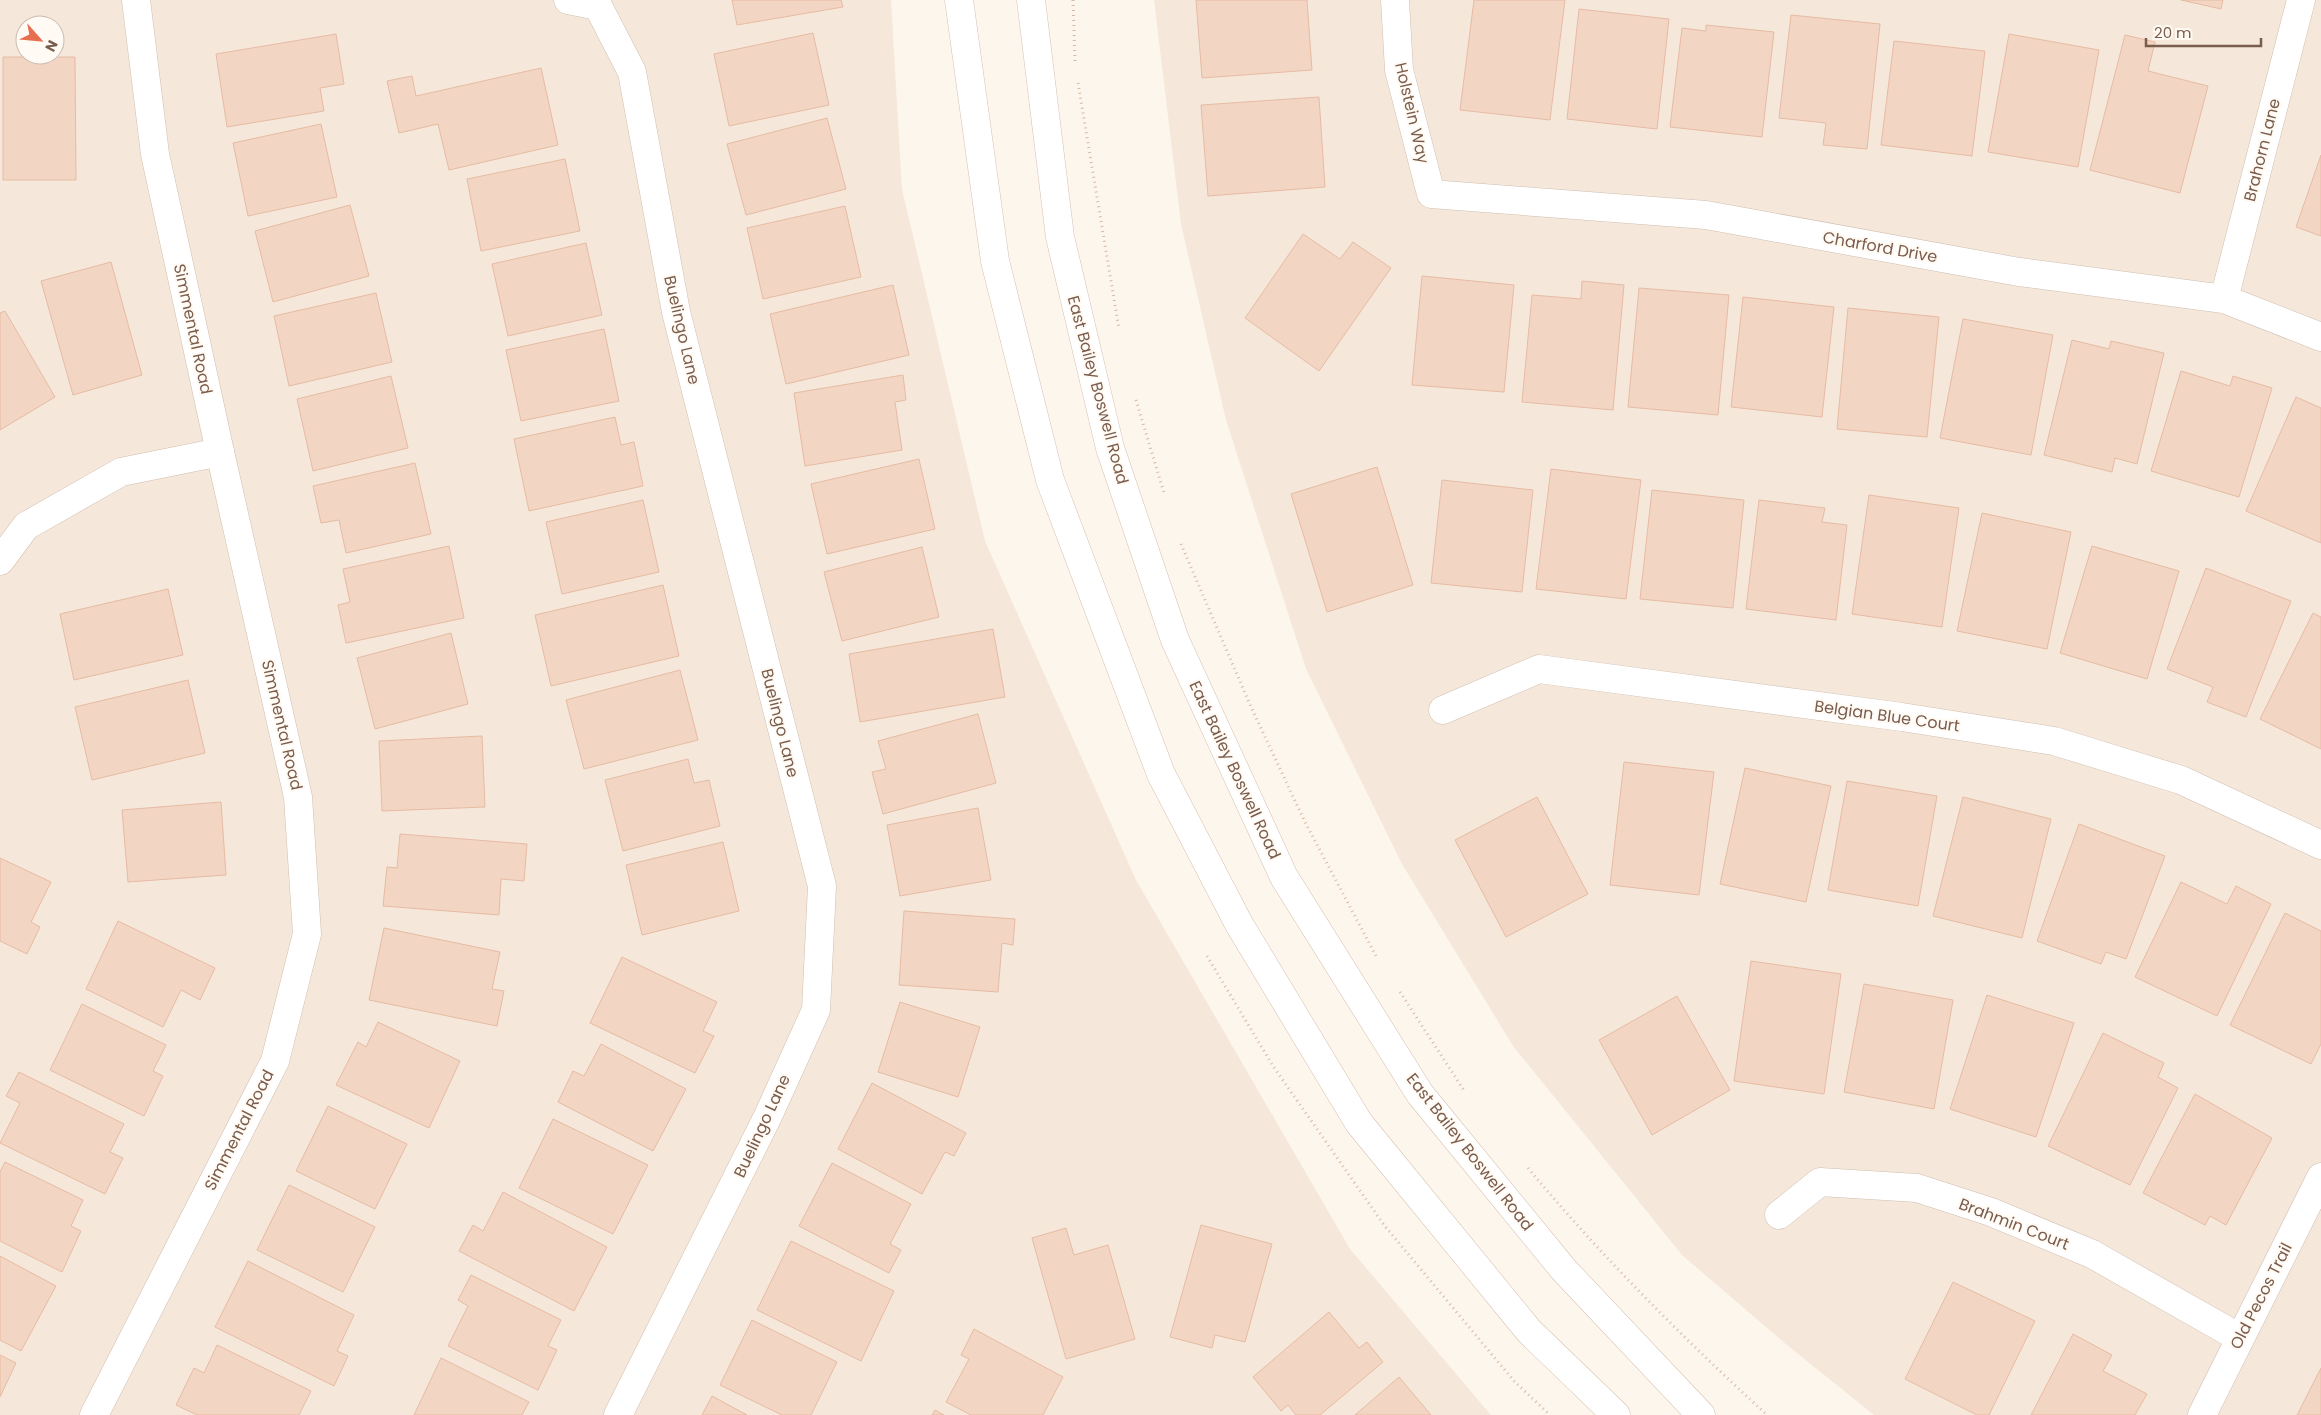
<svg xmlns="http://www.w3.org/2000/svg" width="2321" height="1415" viewBox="0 0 2321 1415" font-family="Poppins,sans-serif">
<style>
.residential{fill:#f5e8da;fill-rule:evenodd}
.building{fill:#f3d5c3;stroke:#e6bba3}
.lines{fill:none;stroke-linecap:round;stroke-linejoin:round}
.street-casing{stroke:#d1beb0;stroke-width:29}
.secondary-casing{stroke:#d6c0b0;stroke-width:29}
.path{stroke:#d9b8a5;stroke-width:3;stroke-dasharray:1 4;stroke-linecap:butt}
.street{stroke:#fff;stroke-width:28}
.secondary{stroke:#fff;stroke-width:28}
.labels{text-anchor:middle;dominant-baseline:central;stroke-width:4;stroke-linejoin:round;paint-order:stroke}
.street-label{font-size:16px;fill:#7a5c4d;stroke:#fffaf3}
</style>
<rect width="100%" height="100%" fill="#fdf6ec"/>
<g class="residential">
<path d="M 0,0 L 891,0 L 902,189 L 985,541 L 1136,880 L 1350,1249 L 1491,1415 L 0,1415 ZM 25,25 L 55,25 L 55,55 L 25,55 Z"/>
<path d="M 1154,0 L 2321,0 L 2321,1415 L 1874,1415 L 1787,1345 L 1682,1255 L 1513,1046 L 1402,864 L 1306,669 L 1226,420 L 1181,224 Z"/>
</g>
<g class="building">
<path d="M 732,0 L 841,0 L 843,7 L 737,25 Z"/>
<path d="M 1196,0 L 1307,0 L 1312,70 L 1202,78 Z"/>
<path d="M 1474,0 L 1565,0 L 1550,120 L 1460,110 Z"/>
<path d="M 2181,0 L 2223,0 L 2221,9 Z"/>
<path d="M 1579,9 L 1669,19 L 1657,129 L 1567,119 Z"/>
<path d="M 1791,15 L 1880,24 L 1867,149 L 1823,145 L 1826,123 L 1779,118 Z"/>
<path d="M 1706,25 L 1774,32 L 1762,137 L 1670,127 L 1682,28 L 1706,31 Z"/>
<path d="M 813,33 L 829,105 L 729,126 L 714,54 Z"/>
<path d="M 336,34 L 344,84 L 320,88 L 324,111 L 227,127 L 216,54 Z"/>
<path d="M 2009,34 L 2099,50 L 2078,167 L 1988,152 Z"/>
<path d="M 2125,35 L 2155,42 L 2148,71 L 2208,86 L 2180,193 L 2090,170 Z"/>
<path d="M 1894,41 L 1985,51 L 1972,156 L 1881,145 Z"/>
<path d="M 3,57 L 75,57 L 76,180 L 3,180 Z"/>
<path d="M 541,68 L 558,145 L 449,170 L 438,124 L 399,133 L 387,81 L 412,76 L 416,96 Z"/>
<path d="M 1319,97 L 1325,187 L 1208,196 L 1201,105 Z"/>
<path d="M 827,118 L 846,189 L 746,215 L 727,144 Z"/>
<path d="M 321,124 L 337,197 L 248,216 L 233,143 Z"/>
<path d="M 2321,155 L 2321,236 L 2296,227 Z"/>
<path d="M 565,159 L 580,231 L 481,251 L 467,179 Z"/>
<path d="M 350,205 L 369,276 L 273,302 L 255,231 Z"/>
<path d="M 845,206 L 861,277 L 763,299 L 747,228 Z"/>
<path d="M 1303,234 L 1340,259 L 1353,242 L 1391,268 L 1319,371 L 1245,318 Z"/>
<path d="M 586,243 L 602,315 L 508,336 L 492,264 Z"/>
<path d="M 111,262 L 142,375 L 73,395 L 41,281 Z"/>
<path d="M 1422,276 L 1514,285 L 1504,392 L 1412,385 Z"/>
<path d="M 1582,281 L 1624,285 L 1613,410 L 1522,402 L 1532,295 L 1581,299 Z"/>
<path d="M 893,285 L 909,355 L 786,384 L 770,314 Z"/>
<path d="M 1639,288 L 1729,295 L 1718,415 L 1628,407 Z"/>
<path d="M 376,293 L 392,362 L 289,386 L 274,316 Z"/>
<path d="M 1743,297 L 1834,307 L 1822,417 L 1731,407 Z"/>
<path d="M 1848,308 L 1939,317 L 1927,437 L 1837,429 Z"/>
<path d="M 5,311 L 55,397 L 0,430 L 0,313 Z"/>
<path d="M 1963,319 L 2053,335 L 2031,455 L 1940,438 Z"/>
<path d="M 604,329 L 619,401 L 521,421 L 506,350 Z"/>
<path d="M 2072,340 L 2109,349 L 2111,341 L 2164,353 L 2137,464 L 2115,458 L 2112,472 L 2044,455 Z"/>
<path d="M 2181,371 L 2230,386 L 2233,376 L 2272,388 L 2239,497 L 2151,471 Z"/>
<path d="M 903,375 L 906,400 L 895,402 L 902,450 L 805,466 L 794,393 Z"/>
<path d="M 391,376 L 408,448 L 313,471 L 297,399 Z"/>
<path d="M 2296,397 L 2321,408 L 2321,543 L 2246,511 Z"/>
<path d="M 615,417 L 621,445 L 634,442 L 643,486 L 529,511 L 514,439 Z"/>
<path d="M 919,459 L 935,529 L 827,554 L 811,484 Z"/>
<path d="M 415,463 L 431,534 L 346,553 L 339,520 L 321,523 L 313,486 Z"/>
<path d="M 1377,467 L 1413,585 L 1327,612 L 1291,494 Z"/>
<path d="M 1551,469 L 1641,480 L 1626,599 L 1536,589 Z"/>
<path d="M 1442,480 L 1533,490 L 1522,592 L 1431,583 Z"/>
<path d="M 1652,490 L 1744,500 L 1733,608 L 1640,599 Z"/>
<path d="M 1869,495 L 1959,508 L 1942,627 L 1852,614 Z"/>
<path d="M 643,500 L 659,572 L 562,594 L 546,522 Z"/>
<path d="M 1759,500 L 1825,508 L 1822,522 L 1847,525 L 1836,620 L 1746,609 Z"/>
<path d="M 1982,513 L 2071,532 L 2047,649 L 1957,631 Z"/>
<path d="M 449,546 L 464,618 L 346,643 L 338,605 L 350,602 L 343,569 Z"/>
<path d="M 2092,546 L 2179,571 L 2147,679 L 2060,653 Z"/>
<path d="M 922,547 L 939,617 L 842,641 L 824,572 Z"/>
<path d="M 2206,568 L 2291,601 L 2246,717 L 2207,702 L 2213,687 L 2167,669 Z"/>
<path d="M 663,585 L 679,656 L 551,686 L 535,615 Z"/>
<path d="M 168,589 L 183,655 L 74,680 L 60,614 Z"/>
<path d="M 2313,613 L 2321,617 L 2321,749 L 2260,719 Z"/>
<path d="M 993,629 L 1005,697 L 860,722 L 849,654 Z"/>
<path d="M 451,633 L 468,704 L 375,729 L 357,658 Z"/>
<path d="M 680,670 L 698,740 L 584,769 L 566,700 Z"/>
<path d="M 188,680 L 205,753 L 92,780 L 75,707 Z"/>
<path d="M 978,714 L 996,783 L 883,814 L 872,772 L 886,769 L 878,741 Z"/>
<path d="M 482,736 L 485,807 L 382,811 L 379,741 Z"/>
<path d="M 688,759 L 694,783 L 709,780 L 720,826 L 623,851 L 605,780 Z"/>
<path d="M 1624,762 L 1714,772 L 1699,895 L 1610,885 Z"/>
<path d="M 1745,768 L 1831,786 L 1806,902 L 1720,884 Z"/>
<path d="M 1847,781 L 1937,796 L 1918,906 L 1828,890 Z"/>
<path d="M 1537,797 L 1588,894 L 1506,937 L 1455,840 Z"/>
<path d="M 1963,797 L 2051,819 L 2022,938 L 1933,916 Z"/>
<path d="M 221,802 L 226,875 L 128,882 L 122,810 Z"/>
<path d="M 978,808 L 991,880 L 900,896 L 887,825 Z"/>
<path d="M 2079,824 L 2165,856 L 2126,959 L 2106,952 L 2101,964 L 2037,941 Z"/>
<path d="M 400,834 L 527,844 L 524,881 L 501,879 L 499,915 L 383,906 L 387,867 L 397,868 Z"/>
<path d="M 723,842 L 739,911 L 642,935 L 626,865 Z"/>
<path d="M 0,858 L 51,882 L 31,922 L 40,927 L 27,954 L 0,941 Z"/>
<path d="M 2181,882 L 2227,904 L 2236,886 L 2271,904 L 2217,1016 L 2135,977 Z"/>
<path d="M 904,911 L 1015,919 L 1013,945 L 1002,943 L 998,992 L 899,985 Z"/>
<path d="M 2285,913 L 2321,931 L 2321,1044 L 2311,1064 L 2230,1025 Z"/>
<path d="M 118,921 L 215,968 L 200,1000 L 181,990 L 163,1027 L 86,989 Z"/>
<path d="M 384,928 L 500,952 L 492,989 L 504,991 L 497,1026 L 369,1000 Z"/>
<path d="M 622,957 L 717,1002 L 703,1031 L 714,1036 L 695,1073 L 590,1023 Z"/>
<path d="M 1751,961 L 1841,974 L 1824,1094 L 1734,1081 Z"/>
<path d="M 1864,984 L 1953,1000 L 1934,1109 L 1844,1092 Z"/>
<path d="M 1987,995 L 2074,1023 L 2036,1137 L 1950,1109 Z"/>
<path d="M 1677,996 L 1730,1090 L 1652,1135 L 1599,1040 Z"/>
<path d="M 900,1002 L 980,1027 L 958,1097 L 878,1072 Z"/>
<path d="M 82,1004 L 166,1045 L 153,1071 L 163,1076 L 144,1116 L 50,1070 Z"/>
<path d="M 378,1022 L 460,1061 L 429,1128 L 336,1085 L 358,1042 L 366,1047 Z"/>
<path d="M 2103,1033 L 2164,1063 L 2158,1077 L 2178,1088 L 2130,1185 L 2048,1146 Z"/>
<path d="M 601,1044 L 686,1089 L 653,1151 L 558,1102 L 573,1071 L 584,1076 Z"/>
<path d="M 19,1072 L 124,1124 L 110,1152 L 123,1158 L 105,1194 L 0,1143 L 20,1103 L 6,1096 Z"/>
<path d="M 872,1083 L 966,1133 L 954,1156 L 945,1152 L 922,1194 L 838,1149 Z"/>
<path d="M 2195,1094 L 2272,1138 L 2226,1225 L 2210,1216 L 2205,1225 L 2143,1193 Z"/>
<path d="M 328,1106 L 407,1144 L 375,1209 L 296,1171 Z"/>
<path d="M 553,1119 L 648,1165 L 613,1234 L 519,1188 Z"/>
<path d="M 5,1162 L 83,1200 L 71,1226 L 81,1231 L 62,1272 L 0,1241 L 0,1172 Z"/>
<path d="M 832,1163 L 911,1204 L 890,1244 L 901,1250 L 889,1273 L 799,1226 Z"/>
<path d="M 289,1185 L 375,1227 L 343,1292 L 257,1250 Z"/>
<path d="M 503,1192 L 607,1247 L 574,1311 L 459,1251 L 473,1225 L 483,1231 Z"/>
<path d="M 1201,1225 L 1272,1244 L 1245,1342 L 1215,1335 L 1212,1348 L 1170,1337 Z"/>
<path d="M 1066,1228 L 1074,1255 L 1108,1245 L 1135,1339 L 1066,1359 L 1032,1238 Z"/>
<path d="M 791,1241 L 894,1291 L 861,1361 L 757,1310 Z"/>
<path d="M 0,1256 L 56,1286 L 21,1351 L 0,1340 Z"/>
<path d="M 248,1261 L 354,1315 L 337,1351 L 348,1356 L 334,1386 L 215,1327 Z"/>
<path d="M 471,1275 L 561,1320 L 548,1346 L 557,1350 L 538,1390 L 448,1346 L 468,1306 L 458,1300 Z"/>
<path d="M 1953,1282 L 2035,1321 L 1989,1415 L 1977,1415 L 1905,1379 Z"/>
<path d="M 1329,1312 L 1359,1348 L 1367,1342 L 1383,1362 L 1320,1415 L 1296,1415 L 1288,1405 L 1281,1411 L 1253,1377 Z"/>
<path d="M 752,1320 L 837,1362 L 811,1415 L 782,1415 L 720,1385 Z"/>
<path d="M 974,1329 L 1063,1377 L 1043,1415 L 971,1415 L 946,1402 L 969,1359 L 961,1355 Z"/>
<path d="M 2073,1334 L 2112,1355 L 2103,1371 L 2147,1394 L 2135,1415 L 2031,1415 Z"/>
<path d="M 217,1345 L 311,1391 L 299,1415 L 197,1415 L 176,1405 L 194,1368 L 204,1373 Z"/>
<path d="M 0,1355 L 16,1363 L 0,1397 Z"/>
<path d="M 441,1358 L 529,1402 L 522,1415 L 414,1415 Z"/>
<path d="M 2321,1368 L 2321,1415 L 2297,1415 Z"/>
<path d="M 1399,1377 L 1431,1415 L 1355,1415 Z"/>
<path d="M 712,1396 L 747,1415 L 702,1415 Z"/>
<path d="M 935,1410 L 944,1415 L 932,1415 Z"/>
</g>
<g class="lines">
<defs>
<g id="street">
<path d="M 568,0 L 598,6 L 632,72 L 676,312 L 822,886 L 816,1010 L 768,1116 L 618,1415"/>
<path d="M 1395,0 L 1399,70 L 1431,194 L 1706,215 L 2019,272 L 2224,299 L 2321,337"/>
<path d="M 2224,299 L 2301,0"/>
<path d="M 0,561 L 26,526 L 121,472 L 220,452"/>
<path d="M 1443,710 L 1539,669 L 1902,717 L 2054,741 L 2181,780 L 2321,845"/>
<path d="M 1779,1215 L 1820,1182 L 1917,1188 L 1991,1212 L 2092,1254 L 2240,1338"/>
<path d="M 94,1415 L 275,1061 L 307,934 L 298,797 L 220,452 L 155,154 L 136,0"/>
<path d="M 2202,1415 L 2321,1177"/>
</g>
<g id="secondary">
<path d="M 959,0 L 995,261 L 1050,480 L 1161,774 L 1239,924 L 1359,1123 L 1529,1331 L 1616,1415"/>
<path d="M 1031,0 L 1060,237 L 1110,448 L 1175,640 L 1284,877 L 1420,1094 L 1564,1270 L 1701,1415"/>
</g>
</defs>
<use href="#street" class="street-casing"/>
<use href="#secondary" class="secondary-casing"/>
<g class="path">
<path d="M 1073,0 L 1075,62"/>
<path d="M 1078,83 L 1119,329"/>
<path d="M 1136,400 L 1164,493"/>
<path d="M 1181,544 L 1251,707 L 1305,822 L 1376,956"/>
<path d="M 1207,956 L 1273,1066 L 1384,1225 L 1514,1381 L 1550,1415"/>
<path d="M 1400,992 L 1465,1092"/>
<path d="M 1528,1168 C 1601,1256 1683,1338 1767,1415"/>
</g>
<use href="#street" class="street"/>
<use href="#secondary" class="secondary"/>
</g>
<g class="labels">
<g class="street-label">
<text transform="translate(1412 113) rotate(77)">Holstein Way</text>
<text transform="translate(2262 150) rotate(-76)">Brahorn Lane</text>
<text transform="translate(1880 247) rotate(10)">Charford Drive</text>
<text transform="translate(193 329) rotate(78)">Simmental Road</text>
<text transform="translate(682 330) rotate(77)">Buelingo Lane</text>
<text transform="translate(1098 390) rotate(75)">East Bailey Boswell Road</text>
<text transform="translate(1887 716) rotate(8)">Belgian Blue Court</text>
<text transform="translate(780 723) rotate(76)">Buelingo Lane</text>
<text transform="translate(282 725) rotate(77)">Simmental Road</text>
<text transform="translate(1235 770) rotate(65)">East Bailey Boswell Road</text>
<text transform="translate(762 1126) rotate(-65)">Buelingo Lane</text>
<text transform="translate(239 1130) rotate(-63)">Simmental Road</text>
<text transform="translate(1470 1152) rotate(52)">East Bailey Boswell Road</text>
<text transform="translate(2014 1224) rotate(21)">Brahmin Court</text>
<text transform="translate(2261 1296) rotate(-63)">Old Pecos Trail</text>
</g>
</g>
<g transform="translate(40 40) rotate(117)"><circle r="24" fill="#fffaf3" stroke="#cabbb1"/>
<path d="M0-4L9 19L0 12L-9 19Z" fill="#e76f51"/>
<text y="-8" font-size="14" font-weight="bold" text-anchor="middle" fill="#7a5c4d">N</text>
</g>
<path d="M2146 38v8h115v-8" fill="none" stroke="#7a5c4d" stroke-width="2.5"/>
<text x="2154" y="38" font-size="15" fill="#7a5c4d" stroke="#fffaf3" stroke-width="4" paint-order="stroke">20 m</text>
</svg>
